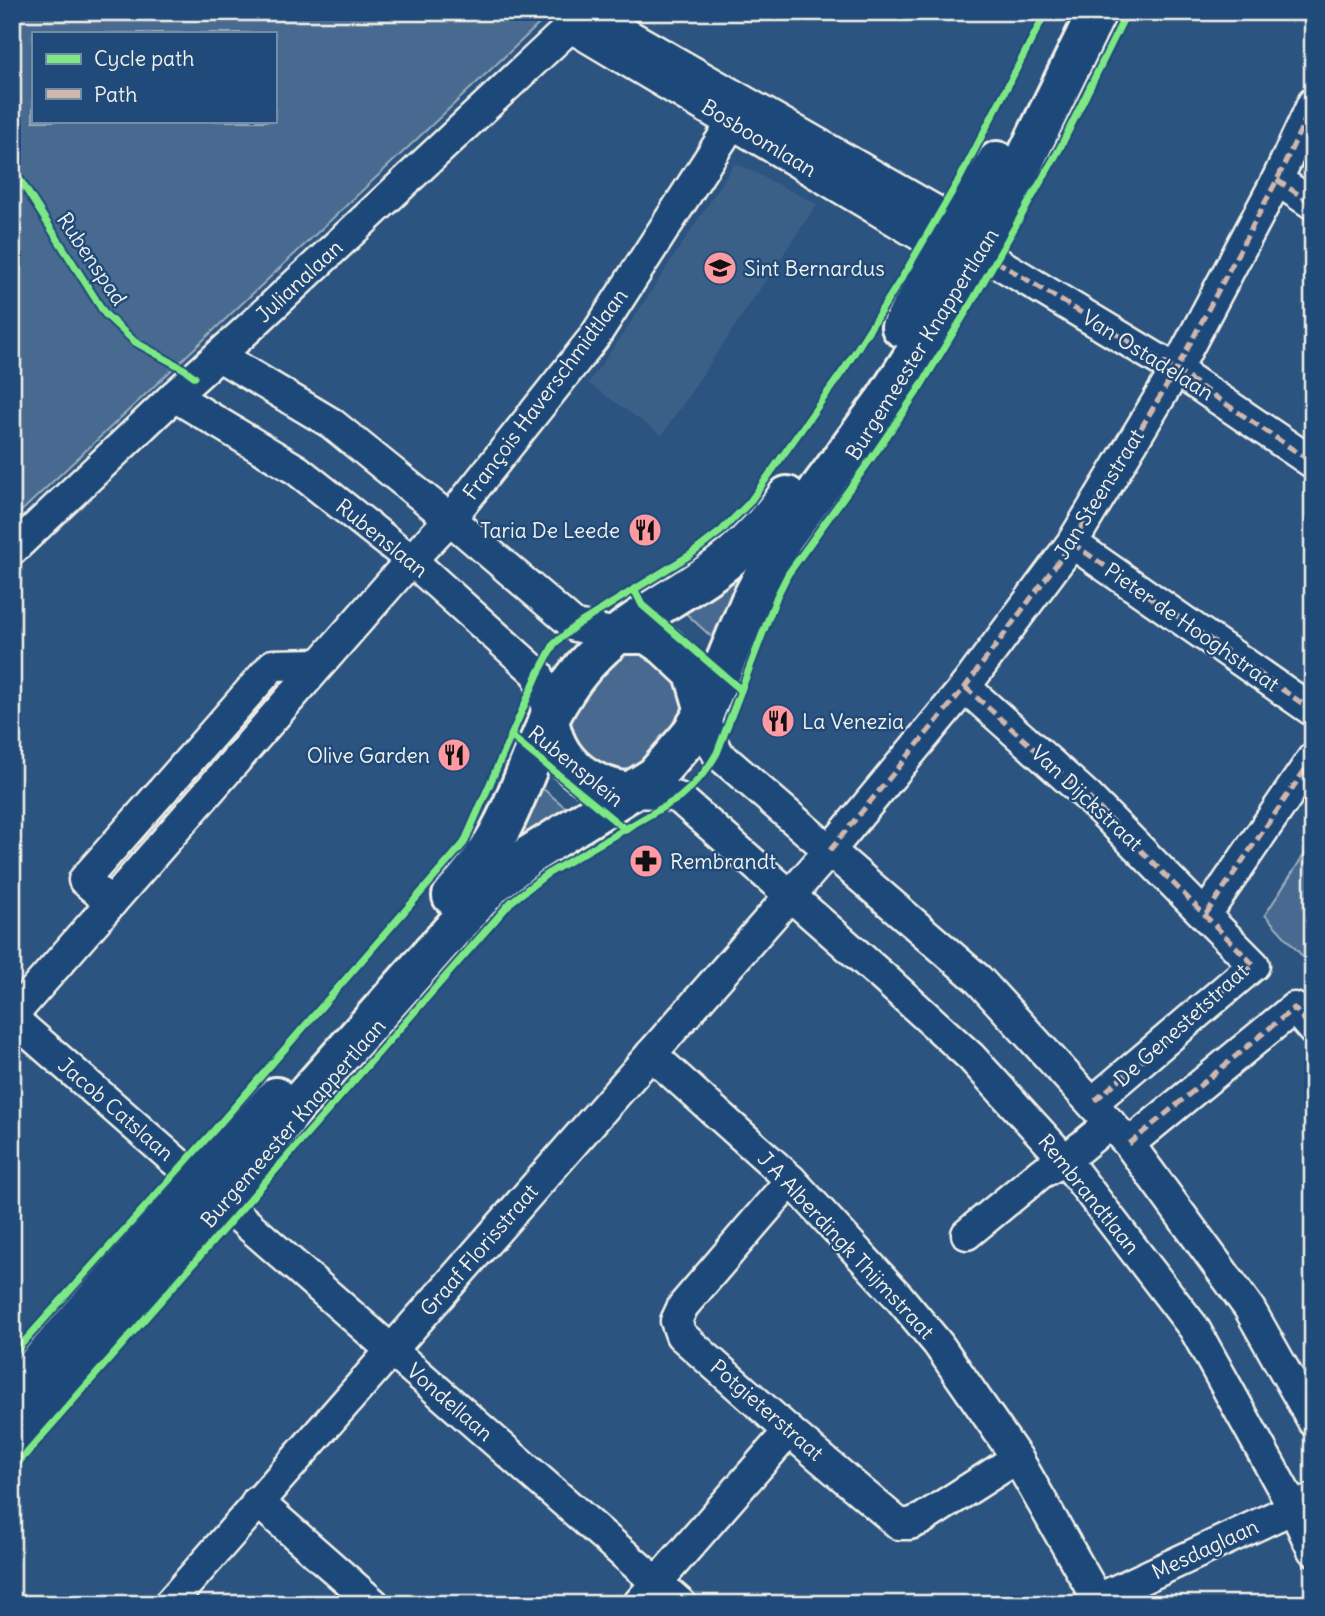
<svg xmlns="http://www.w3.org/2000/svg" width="1325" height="1616" viewBox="0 0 1325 1616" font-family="Delius,sans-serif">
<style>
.built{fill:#3b6088}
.green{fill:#496b90;stroke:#9eaebc;stroke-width:2;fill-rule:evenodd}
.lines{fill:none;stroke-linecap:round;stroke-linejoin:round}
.minor-casing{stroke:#f4f1e8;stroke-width:35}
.secondary-casing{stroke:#f4f1e8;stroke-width:44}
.minor{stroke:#1f4a7a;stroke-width:30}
.secondary{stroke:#1f4a7a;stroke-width:38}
.quiet{stroke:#d1b7ad;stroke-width:5;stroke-dasharray:10 5;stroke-linecap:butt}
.cycleway-casing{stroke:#1f4a7a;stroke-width:11}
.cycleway{stroke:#7ce984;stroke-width:7}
.labels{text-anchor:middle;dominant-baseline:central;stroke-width:5;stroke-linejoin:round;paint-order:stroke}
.street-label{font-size:21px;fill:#f4f1e8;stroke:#1f4a7a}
.poi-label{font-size:21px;fill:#f4f1e8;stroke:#1f4a7a;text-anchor:start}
</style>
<rect width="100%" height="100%" fill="#2c5481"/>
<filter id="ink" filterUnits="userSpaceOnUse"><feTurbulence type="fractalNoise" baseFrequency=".0143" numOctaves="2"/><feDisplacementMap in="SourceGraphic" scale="14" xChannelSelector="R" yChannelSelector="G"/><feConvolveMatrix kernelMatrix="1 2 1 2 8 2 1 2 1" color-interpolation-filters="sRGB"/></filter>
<g filter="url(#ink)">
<path class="built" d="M 735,163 L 817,204 L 662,435 L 588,383 L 624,333 Z"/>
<g class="green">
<path d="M 16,12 L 552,12 L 12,520 L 12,16 ZM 33,33 L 275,33 L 275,121 L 33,121 Z"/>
<path d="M 743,572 L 716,641 L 681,609 Z"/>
<path d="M 625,644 L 685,675 L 692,711 L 624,781 L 570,752 L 564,705 Z"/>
<path d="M 536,783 L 571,812 L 513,850 Z"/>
<path d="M 1313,841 L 1313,968 L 1265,915 Z"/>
</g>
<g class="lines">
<defs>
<g id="minor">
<path d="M 588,12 L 960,225 L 980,252 L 1176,370 L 1313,463"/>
<path d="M 571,27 L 925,238 L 947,250 L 968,251"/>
<path d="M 1277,180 L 1313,204"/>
<path d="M 219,356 L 331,423 L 450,519 L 575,626 L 618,634"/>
<path d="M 174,396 L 297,470 L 411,560 L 538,674 L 549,718"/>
<path d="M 1072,543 L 1313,711"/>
<path d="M 12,550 L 174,396 L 250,327 L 586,12"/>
<path d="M 965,687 L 1088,797 L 1254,965 L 1092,1103"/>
<path d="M 705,711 L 709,735 L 717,753 L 978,979 L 1129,1144 L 1249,1308 L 1313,1421"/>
<path d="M 630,792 L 658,793 L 679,798 L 883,977 L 971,1057 L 1065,1160 L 1194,1328 L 1293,1507 L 1313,1550"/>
<path d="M 111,903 L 84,880 L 273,665 L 319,664"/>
<path d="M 1206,914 L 1313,758"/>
<path d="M 12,1016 L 411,560 L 450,519 L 595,336 L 745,103"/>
<path d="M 12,1018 L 681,1604"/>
<path d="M 651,1054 L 791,1180 L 898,1296 L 938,1344 L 1017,1458 L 1100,1604"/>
<path d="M 1129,1144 L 1294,1008 L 1313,1030"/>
<path d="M 791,1180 L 683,1306 L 676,1321 L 681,1335 L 789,1431 L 899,1524 L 910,1524 L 922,1519 L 1017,1458"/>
<path d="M 967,1234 L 1041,1173 L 1065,1160 L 1110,1123"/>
<path d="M 257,1501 L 374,1604"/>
<path d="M 169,1604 L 830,850 L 965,687 L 1072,543 L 1176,370 L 1277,180 L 1313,103"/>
<path d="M 638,1604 L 789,1431"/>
<path d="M 1094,1604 L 1098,1599 L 1313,1499"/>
</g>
<g id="secondary">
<path d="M 901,327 L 997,161"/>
<path d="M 618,634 L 647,634 L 665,646 L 694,673 L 705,711"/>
<path d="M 549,718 C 555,762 587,786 630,792"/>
<path d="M 452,896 C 471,875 489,853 502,827 C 531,771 541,716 584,666 C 620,624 672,600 717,568 C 744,548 767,523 787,496"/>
<path d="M 12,1393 C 100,1295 187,1194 276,1097"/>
<path d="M 12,1436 L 220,1201 L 254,1161 L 295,1107 L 493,884 L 531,854 L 655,776 L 689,737 L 705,711 L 750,602 L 783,538 L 885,400 L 980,252 L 1097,12"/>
</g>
</defs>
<use href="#minor" class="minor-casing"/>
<use href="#secondary" class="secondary-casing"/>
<use href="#minor" class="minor"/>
<use href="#secondary" class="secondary"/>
<g class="quiet">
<path d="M 1277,180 L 1313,204"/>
<path d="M 996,261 L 1176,370 L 1313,463"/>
<path d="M 1072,543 L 1313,711"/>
<path d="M 965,687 L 1088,797 L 1254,965 L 1092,1103"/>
<path d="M 830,850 L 965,687 L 1072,543 L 1176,370 L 1277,180 L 1313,103"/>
<path d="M 1206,914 L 1313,758"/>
<path d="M 1129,1144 L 1294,1008 L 1313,1030"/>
</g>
<defs>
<g id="cycleway">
<path d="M 12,167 L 105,314 L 135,342 L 184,369 L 195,377"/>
<path d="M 634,589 L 642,605 L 741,690"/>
<path d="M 511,736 L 626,830"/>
<path d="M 12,1355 L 216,1128 L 464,843 L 538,674 L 554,644 L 575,626 L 690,555 L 721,531 L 749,503 L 845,368 L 906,271 L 960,178 L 1046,12"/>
<path d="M 12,1470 L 511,902 L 547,874 L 679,798 C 695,785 707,771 717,753 L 777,596 L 788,574 L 871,459 L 917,392 L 969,307 L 1060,148 L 1127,12"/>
</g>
</defs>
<use href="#cycleway" class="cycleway-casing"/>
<use href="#cycleway" class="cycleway"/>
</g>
</g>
<defs>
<symbol id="school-disc" viewBox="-11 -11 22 22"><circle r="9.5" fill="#ff9aa2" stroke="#1f4a7a"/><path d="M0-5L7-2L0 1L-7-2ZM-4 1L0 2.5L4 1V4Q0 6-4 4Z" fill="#111"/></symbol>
<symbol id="restaurant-disc" viewBox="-11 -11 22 22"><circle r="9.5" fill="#ff9aa2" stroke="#1f4a7a"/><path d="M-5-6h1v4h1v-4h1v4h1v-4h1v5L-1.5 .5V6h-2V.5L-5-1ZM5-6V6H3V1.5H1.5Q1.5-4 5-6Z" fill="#111"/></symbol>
<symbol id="pharmacy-disc" viewBox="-11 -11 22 22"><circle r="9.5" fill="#ff9aa2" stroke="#1f4a7a"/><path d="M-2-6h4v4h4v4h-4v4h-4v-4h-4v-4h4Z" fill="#111"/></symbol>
</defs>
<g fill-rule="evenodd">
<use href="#school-disc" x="701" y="249" width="38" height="38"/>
<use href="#restaurant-disc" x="626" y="511" width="38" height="38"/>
<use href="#restaurant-disc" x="759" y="702" width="38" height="38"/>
<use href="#restaurant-disc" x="435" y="736" width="38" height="38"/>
<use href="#pharmacy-disc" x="627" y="842" width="38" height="38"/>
</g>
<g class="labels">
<g class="street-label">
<text transform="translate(759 138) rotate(31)">Bosboomlaan</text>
<text transform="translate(92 259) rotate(56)">Rubenspad</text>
<text transform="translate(299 281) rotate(-43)">Julianalaan</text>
<text transform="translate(922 344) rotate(-58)">Burgemeester Knappertlaan</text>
<text transform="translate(1148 355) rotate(32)">Van Ostadelaan</text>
<text transform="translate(545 394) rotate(-53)">François Haverschmidtlaan</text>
<text transform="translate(1099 494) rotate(-58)">Jan Steenstraat</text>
<text transform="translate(382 538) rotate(39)">Rubenslaan</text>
<text transform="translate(1192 627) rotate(35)">Pieter de Hooghstraat</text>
<text transform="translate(576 766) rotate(39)">Rubensplein</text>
<text transform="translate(1087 798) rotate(43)">Van Dijckstraat</text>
<text transform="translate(1181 1025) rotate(-42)">De Genestetstraat</text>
<text transform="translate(116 1109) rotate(41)">Jacob Catslaan</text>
<text transform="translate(293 1123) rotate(-49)">Burgemeester Knappertlaan</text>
<text transform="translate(1089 1194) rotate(51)">Rembrandtlaan</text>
<text transform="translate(846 1245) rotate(47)">J A Alberdingk Thijmstraat</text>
<text transform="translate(479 1250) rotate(-49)">Graaf Florisstraat</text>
<text transform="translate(450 1402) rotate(41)">Vondellaan</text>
<text transform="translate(767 1410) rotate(41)">Potgieterstraat</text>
<text transform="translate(1205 1549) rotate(-25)">Mesdaglaan</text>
</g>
<g class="poi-label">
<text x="744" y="268">Sint Bernardus</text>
<text x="620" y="530" text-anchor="end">Taria De Leede</text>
<text x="802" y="721">La Venezia</text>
<text x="430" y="755" text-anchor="end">Olive Garden</text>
<text x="670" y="861">Rembrandt</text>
</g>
</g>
<rect width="1325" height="1616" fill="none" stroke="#1f4a7a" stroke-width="42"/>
<rect x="21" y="21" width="1283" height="1574" fill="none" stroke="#f4f1e8" stroke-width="2.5" filter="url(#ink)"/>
<rect x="32" y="32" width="245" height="91" fill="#1f4a7a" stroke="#748da6" stroke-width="2"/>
<rect x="46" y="54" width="35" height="10" fill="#7ce984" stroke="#748da6" stroke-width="2"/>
<text x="94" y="66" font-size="21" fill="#f4f1e8">Cycle path</text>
<rect x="46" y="89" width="35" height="10" fill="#d1b7ad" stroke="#748da6" stroke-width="2"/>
<text x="94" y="102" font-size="21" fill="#f4f1e8">Path</text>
</svg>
